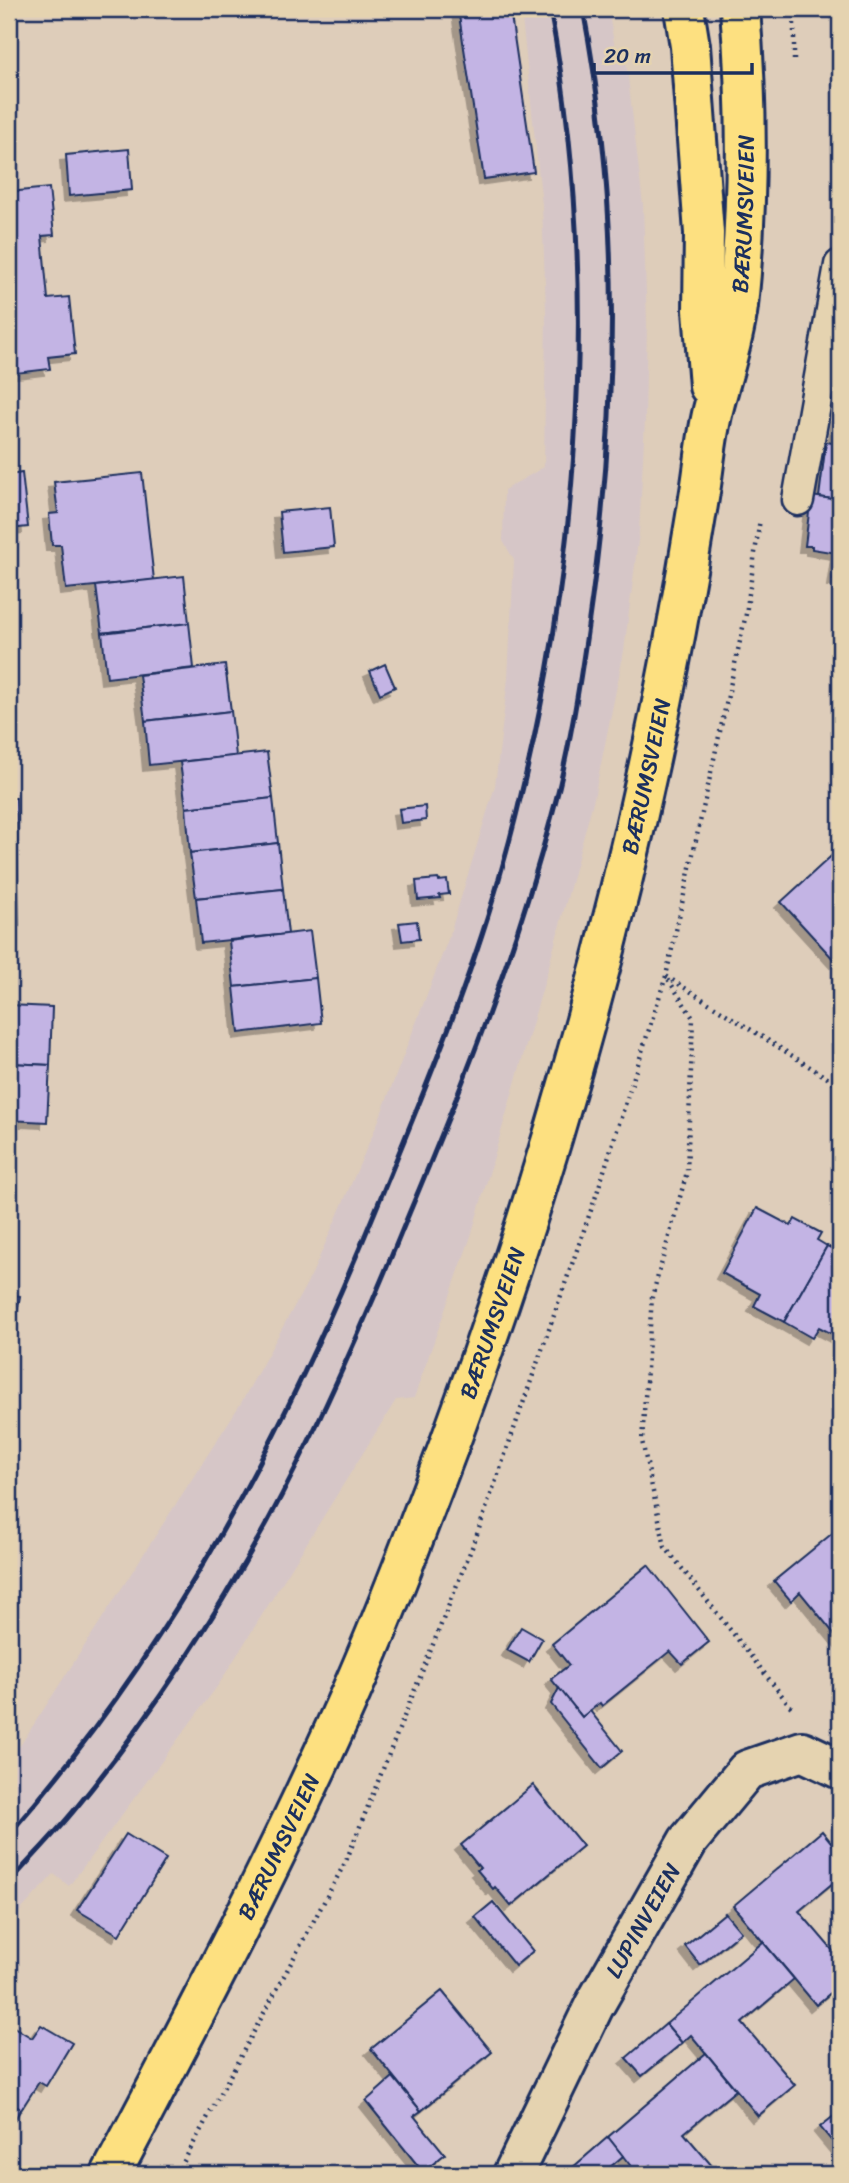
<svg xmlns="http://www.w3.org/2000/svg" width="849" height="2183" viewBox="0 0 849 2183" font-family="Sriracha,sans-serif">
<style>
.built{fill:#d6c6c7}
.building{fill:#c3b4e4;stroke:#1b2f5e;stroke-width:2;filter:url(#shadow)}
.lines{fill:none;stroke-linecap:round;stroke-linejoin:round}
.lane-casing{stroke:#1b2f5e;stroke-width:35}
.street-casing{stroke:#1b2f5e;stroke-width:44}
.primary-casing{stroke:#1b2f5e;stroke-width:44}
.path{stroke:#1b2f5e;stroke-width:4.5;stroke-dasharray:2 5;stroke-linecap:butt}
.lane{stroke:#e5d3b0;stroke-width:30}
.street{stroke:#e5d3b0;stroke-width:38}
.primary{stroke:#fde080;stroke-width:38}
.rail{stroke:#1b2f5e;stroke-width:5}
.labels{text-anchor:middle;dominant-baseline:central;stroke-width:6;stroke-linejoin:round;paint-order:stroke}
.street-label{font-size:23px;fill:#1b2f5e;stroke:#e5d3b0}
</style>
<defs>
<filter id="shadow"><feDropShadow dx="-6" dy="6" stdDeviation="0" flood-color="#0004"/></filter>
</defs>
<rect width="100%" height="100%" fill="#decdba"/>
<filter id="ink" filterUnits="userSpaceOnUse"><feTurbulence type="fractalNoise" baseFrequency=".0143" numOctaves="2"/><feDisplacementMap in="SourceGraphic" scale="14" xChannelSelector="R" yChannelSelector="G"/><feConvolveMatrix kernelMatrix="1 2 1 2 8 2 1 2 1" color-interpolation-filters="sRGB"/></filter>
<g filter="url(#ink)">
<path class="built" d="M 521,9 L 608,9 L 616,54 L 625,52 L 643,205 L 647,323 L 645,421 L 639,533 L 624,651 L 594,798 L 547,973 L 471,1236 L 414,1398 L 396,1400 L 219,1684 L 69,1886 L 54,1874 L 9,1923 L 9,1763 L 241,1403 L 312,1274 L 378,1122 L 449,937 L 495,786 L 508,678 L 514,560 L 503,541 L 504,490 L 544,467 L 546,311 L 542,205 Z"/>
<g class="building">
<path d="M 458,9 L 510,9 L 534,172 L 484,179 Z"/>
<path d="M 129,149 L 132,190 L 69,196 L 66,155 Z"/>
<path d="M 49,188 L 54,235 L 42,236 L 48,299 L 69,297 L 75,354 L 48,357 L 50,369 L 16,373 L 15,360 L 9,361 L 9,192 Z"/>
<path d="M 837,416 L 840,416 L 840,500 L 819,497 L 826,442 L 833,443 Z"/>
<path d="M 22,473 L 28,527 L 9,529 L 9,475 Z"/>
<path d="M 142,473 L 154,580 L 66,589 L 61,545 L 52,545 L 49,514 L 58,513 L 54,482 Z"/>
<path d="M 811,496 L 840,500 L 840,581 L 833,580 L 837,553 L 812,549 L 812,546 L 805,546 Z"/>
<path d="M 330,507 L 334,547 L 283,552 L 279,512 Z"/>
<path d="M 184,576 L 189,623 L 102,633 L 96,586 Z"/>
<path d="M 189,623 L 194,668 L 107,678 L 102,633 Z"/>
<path d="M 385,664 L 395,687 L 380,694 L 370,671 Z"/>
<path d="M 225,665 L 231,711 L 145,721 L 139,675 Z"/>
<path d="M 231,711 L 236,756 L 149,765 L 145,721 Z"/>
<path d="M 267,752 L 273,798 L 186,808 L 180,762 Z"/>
<path d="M 9,798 L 16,798 L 19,926 L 9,927 Z"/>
<path d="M 273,798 L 278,843 L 190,853 L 186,808 Z"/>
<path d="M 425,806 L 426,820 L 401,823 L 399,809 Z"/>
<path d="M 278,843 L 283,889 L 196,898 L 190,853 Z"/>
<path d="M 840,848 L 840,958 L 836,962 L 781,902 Z"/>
<path d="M 438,879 L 439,881 L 447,880 L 449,894 L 439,895 L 440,898 L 418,900 L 416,881 Z"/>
<path d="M 283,889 L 288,934 L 201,943 L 196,898 Z"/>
<path d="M 417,921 L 419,939 L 402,941 L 399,923 Z"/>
<path d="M 310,931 L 316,978 L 234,987 L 229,941 Z"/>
<path d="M 316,978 L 321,1023 L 239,1033 L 234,987 Z"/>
<path d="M 9,1005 L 52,1007 L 50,1065 L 9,1063 Z"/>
<path d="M 9,1063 L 50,1065 L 47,1122 L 9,1120 Z"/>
<path d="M 757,1208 L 791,1226 L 795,1219 L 821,1233 L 817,1240 L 827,1246 L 784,1322 L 754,1306 L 760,1294 L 722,1273 Z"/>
<path d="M 839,1243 L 840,1338 L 819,1327 L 812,1338 L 784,1322 L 827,1246 L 835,1250 Z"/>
<path d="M 9,1294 L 20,1296 L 9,1356 Z"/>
<path d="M 840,1527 L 840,1641 L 800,1592 L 791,1601 L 774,1581 Z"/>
<path d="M 648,1565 L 709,1642 L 682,1664 L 670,1651 L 602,1706 L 600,1703 L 582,1717 L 551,1679 L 569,1665 L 552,1644 Z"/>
<path d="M 521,1627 L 542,1639 L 529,1662 L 507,1650 Z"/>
<path d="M 559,1688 L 582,1717 L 590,1711 L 622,1751 L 602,1768 L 551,1704 Z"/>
<path d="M 533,1785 L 583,1846 L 511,1906 L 495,1887 L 493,1889 L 477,1870 L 480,1868 L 461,1845 Z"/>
<path d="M 822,1831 L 840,1853 L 840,1877 L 799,1911 L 840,1959 L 840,1985 L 816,2005 L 733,1906 Z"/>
<path d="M 126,1834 L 166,1859 L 119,1935 L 77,1910 Z"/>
<path d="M 493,1902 L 533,1951 L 515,1966 L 475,1917 Z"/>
<path d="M 725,1913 L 741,1932 L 700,1965 L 685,1946 Z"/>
<path d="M 763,1942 L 794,1979 L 742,2023 L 795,2085 L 758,2116 L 691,2035 L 682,2043 L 666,2024 Z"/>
<path d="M 442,1991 L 492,2052 L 421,2111 L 371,2049 Z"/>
<path d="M 9,2024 L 32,2038 L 41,2025 L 72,2043 L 46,2086 L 39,2082 L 21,2110 L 9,2102 Z"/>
<path d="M 666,2024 L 682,2043 L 642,2076 L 626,2058 Z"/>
<path d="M 706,2053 L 736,2090 L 684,2133 L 719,2174 L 657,2174 L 650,2165 L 637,2174 L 608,2137 Z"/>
<path d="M 393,2077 L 421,2111 L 414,2116 L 445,2154 L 423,2172 L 366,2101 Z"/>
<path d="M 9,2102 L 21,2109 L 9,2129 Z"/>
<path d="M 840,2111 L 840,2151 L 820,2127 Z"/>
<path d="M 608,2137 L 623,2156 L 602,2174 L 575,2174 L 571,2169 Z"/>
<path d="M 650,2165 L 657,2174 L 637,2174 Z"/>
</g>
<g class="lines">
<defs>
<path id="lane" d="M 798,500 L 840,265"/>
<g id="street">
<path id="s1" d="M 513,2174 L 594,2006 L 688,1841 L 747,1770 L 802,1751 L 840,1769"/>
</g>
<g id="primary">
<path d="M 684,9 L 690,46 L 704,233 L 703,310 L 709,386"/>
<path id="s2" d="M 111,2174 C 195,2015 278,1857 351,1692 C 386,1612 417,1530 448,1448 C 564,1136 650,814 701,485 C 705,459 707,432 714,406 C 722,374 734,340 738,306 C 748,208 748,107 740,9"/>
</g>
</defs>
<use href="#lane" class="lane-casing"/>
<use href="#street" class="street-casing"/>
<use href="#primary" class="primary-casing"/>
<g class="path">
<path d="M 794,60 L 794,9"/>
<path d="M 791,1707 L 665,1547 L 642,1441 L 652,1297 L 687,1172 L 693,1018 L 666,976 L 840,1086"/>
<path d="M 177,2174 L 346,1861 L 475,1540 L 597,1193 L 666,976 L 746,614 L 760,519"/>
</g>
<use href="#lane" class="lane"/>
<use href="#street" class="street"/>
<use href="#primary" class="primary"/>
<g class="rail">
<path d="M 9,1834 C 172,1649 283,1436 376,1209 C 419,1103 465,996 497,886 C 578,605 604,297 550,9"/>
<path d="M 9,1883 C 31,1858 55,1834 76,1808 C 149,1719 213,1621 268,1521 C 321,1423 366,1319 408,1216 C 463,1085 516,952 552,815 C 569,753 579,689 588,626 C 618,422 622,211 583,9"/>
</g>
</g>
</g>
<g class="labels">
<g class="street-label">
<text stroke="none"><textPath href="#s2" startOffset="2074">BÆRUMSVEIEN</textPath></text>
<text stroke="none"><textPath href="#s2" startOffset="1502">BÆRUMSVEIEN</textPath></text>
<text stroke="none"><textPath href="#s2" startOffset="934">BÆRUMSVEIEN</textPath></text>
<text stroke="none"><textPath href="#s2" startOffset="368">BÆRUMSVEIEN</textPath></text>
<text stroke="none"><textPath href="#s1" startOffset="285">LUPINVEIEN</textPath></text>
</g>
</g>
<rect width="849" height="2183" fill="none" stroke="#e5d3b0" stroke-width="35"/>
<rect x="18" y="18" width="814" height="2148" fill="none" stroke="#1b2f5e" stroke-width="2.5" filter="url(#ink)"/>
<path d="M594 63v10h158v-10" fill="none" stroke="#1b2f5e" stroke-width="3.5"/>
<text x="604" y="63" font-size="21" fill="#1b2f5e" stroke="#e5d3b0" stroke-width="5" paint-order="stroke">20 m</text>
</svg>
